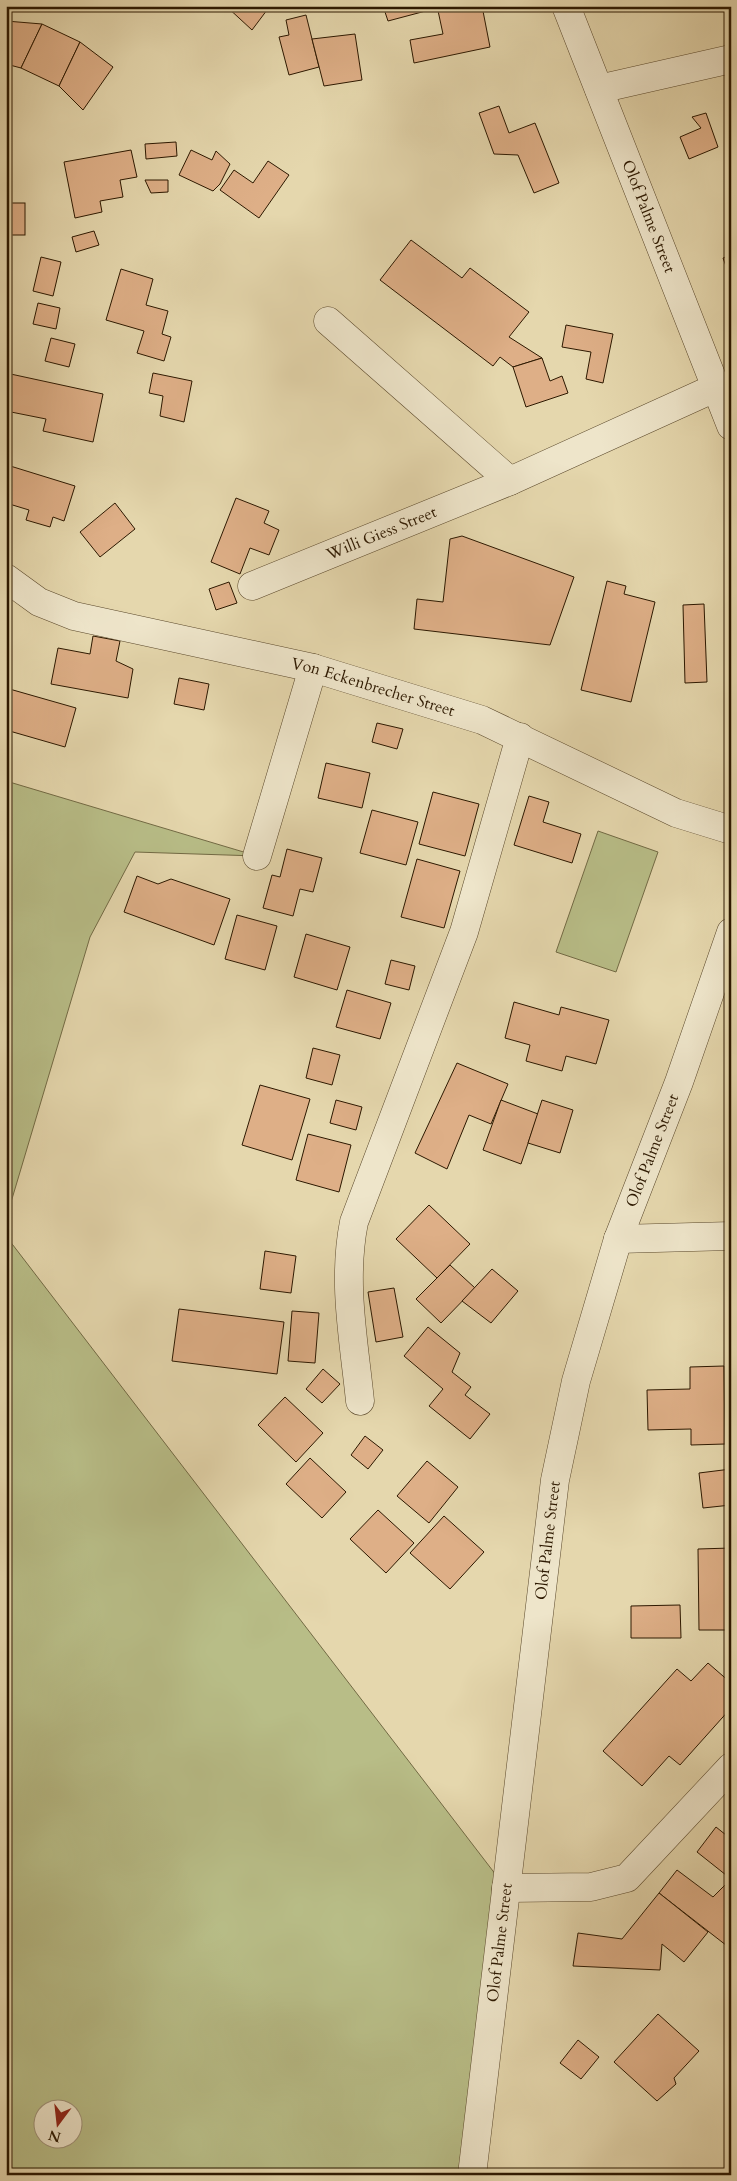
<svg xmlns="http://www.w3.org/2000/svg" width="737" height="2181" viewBox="0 0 737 2181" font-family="Cardo,serif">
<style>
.green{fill:#b8bd87;stroke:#726a44;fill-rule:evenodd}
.building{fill:#deaf87;stroke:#2c1800}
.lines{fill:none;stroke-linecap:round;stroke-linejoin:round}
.minor-casing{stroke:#5a482b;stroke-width:29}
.tertiary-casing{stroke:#5a482b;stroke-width:29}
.minor{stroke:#eee5ca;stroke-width:28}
.tertiary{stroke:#eee5ca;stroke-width:28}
.labels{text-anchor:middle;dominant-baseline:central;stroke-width:5;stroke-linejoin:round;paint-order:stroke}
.street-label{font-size:16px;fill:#2c1800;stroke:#eee5ca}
</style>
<rect width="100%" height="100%" fill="#e5d7ad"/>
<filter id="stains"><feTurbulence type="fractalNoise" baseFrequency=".004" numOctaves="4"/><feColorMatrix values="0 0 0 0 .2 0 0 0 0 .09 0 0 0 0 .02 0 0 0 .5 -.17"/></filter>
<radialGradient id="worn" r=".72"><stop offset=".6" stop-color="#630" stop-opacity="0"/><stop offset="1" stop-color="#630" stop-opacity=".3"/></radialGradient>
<g class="green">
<path d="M 6,781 L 257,856 L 135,852 L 90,937 L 6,1219 Z"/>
<path d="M 598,831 L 658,852 L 616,972 L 556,952 Z"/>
<path d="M 6,1236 L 506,1888 L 473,2175 L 6,2175 ZM 42,2108 L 72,2108 L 72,2138 L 42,2138 Z"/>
</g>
<g class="building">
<path d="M 226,6 L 270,6 L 252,30 Z"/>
<path d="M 383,6 L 437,6 L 437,8 L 388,21 Z"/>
<path d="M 437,6 L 482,6 L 490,47 L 414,63 L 410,40 L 443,34 Z"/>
<path d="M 306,15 L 319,67 L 289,75 L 279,37 L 289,35 L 286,20 Z"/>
<path d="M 6,21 L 42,24 L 21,68 L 6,64 Z"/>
<path d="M 42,24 L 80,42 L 59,86 L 21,68 Z"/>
<path d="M 355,34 L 362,80 L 324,86 L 312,39 Z"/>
<path d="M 80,42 L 113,67 L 83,110 L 59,86 Z"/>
<path d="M 499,106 L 509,133 L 535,123 L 559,183 L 534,193 L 518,155 L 494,154 L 479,113 Z"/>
<path d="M 706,113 L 718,147 L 689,159 L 680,137 L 701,128 L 692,117 Z"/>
<path d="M 176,142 L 177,156 L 146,159 L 145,144 Z"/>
<path d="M 131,150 L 137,177 L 120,180 L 123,197 L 100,201 L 102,212 L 75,218 L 64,162 Z"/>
<path d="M 191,150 L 212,160 L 216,151 L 230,164 L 220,184 L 213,191 L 179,175 Z"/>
<path d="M 268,161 L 289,175 L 259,218 L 220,190 L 234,170 L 253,183 Z"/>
<path d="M 145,180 L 168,180 L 168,192 L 151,193 Z"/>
<rect x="6" y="203" width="19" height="32"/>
<path d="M 94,231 L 99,245 L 76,252 L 72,237 Z"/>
<path d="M 411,240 L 462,278 L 470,268 L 529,312 L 509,337 L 542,358 L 513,367 L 500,357 L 493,366 L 380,280 Z"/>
<path d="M 731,255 L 731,280 L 723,258 Z"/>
<path d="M 41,257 L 61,262 L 53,296 L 33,291 Z"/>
<path d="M 121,269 L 153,279 L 146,305 L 168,311 L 162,334 L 171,337 L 164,361 L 137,353 L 144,331 L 106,320 Z"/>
<path d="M 38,303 L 60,308 L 56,329 L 33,324 Z"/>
<path d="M 566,325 L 613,334 L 603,383 L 586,379 L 591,352 L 562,347 Z"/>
<path d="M 51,338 L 75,344 L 69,367 L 45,361 Z"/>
<path d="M 542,358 L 550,381 L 562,376 L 568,393 L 526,407 L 513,367 Z"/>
<path d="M 6,373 L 103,394 L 93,442 L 43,431 L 46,419 L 6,411 Z"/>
<path d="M 153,373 L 192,381 L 184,422 L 160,416 L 163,396 L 149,393 Z"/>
<path d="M 7,465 L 75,486 L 64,521 L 53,517 L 50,527 L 26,520 L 29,510 L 6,503 Z"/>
<path d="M 236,498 L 269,511 L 264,523 L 279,530 L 269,555 L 250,548 L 240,574 L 211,562 Z"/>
<path d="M 115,503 L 135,529 L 100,557 L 80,532 Z"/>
<path d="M 462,536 L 574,577 L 550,645 L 414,629 L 417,599 L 443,602 L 450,539 Z"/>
<path d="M 607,581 L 626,586 L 624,594 L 655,602 L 631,702 L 581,690 Z"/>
<path d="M 229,582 L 237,603 L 216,610 L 209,589 Z"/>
<path d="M 704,604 L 707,682 L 685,683 L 683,605 Z"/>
<path d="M 93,636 L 120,641 L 116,661 L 133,669 L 128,698 L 51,684 L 58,648 L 90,654 Z"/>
<path d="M 179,678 L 209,684 L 204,710 L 174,704 Z"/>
<path d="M 6,688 L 76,708 L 65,747 L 6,730 Z"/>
<path d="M 377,723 L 403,729 L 397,749 L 372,742 Z"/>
<path d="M 326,763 L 370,773 L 362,808 L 318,798 Z"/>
<path d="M 433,792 L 479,804 L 465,856 L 419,844 Z"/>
<path d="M 529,796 L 549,802 L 543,822 L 581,834 L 572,863 L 514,845 Z"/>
<path d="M 372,810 L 418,822 L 406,865 L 360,853 Z"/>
<path d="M 287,849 L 322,858 L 313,892 L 300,889 L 293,916 L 263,908 L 272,875 L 280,877 Z"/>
<path d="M 417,859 L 460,871 L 444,928 L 401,917 Z"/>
<path d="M 137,876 L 158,884 L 171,879 L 230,899 L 214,945 L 124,912 Z"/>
<path d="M 237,915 L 277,926 L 265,970 L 225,959 Z"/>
<path d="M 306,934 L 350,947 L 337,990 L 294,977 Z"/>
<path d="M 391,960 L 415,966 L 409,990 L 385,984 Z"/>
<path d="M 347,990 L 391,1003 L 380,1039 L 336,1027 Z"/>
<path d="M 514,1002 L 559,1015 L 561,1007 L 609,1020 L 596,1064 L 566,1056 L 562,1071 L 526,1061 L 530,1045 L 505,1038 Z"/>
<path d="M 313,1048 L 340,1055 L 332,1085 L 306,1078 Z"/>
<path d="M 457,1063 L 508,1084 L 491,1124 L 469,1115 L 447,1169 L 415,1153 Z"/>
<path d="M 260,1085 L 310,1099 L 292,1160 L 242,1145 Z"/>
<path d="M 336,1100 L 362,1107 L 356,1130 L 330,1123 Z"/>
<path d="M 501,1100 L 538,1114 L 521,1164 L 483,1150 Z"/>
<path d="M 542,1100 L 573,1110 L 560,1153 L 528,1143 Z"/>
<path d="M 308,1134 L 351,1145 L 339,1192 L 296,1180 Z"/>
<path d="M 429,1205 L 470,1244 L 437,1278 L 396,1239 Z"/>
<path d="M 265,1251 L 296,1256 L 291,1293 L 260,1289 Z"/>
<path d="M 450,1265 L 475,1288 L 441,1323 L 416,1299 Z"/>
<path d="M 492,1269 L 518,1291 L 491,1323 L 462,1301 Z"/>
<path d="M 394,1288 L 403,1337 L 376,1342 L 368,1292 Z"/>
<path d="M 179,1309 L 284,1322 L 277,1374 L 172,1361 Z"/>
<path d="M 292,1311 L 319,1313 L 315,1363 L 288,1361 Z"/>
<path d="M 428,1327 L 460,1353 L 452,1372 L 471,1387 L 465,1395 L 490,1414 L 470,1439 L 429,1406 L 443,1389 L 404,1356 Z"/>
<path d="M 724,1366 L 725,1444 L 691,1445 L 691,1429 L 648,1430 L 647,1390 L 690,1389 L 690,1367 Z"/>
<path d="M 323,1369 L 340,1384 L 322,1403 L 306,1389 Z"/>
<path d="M 285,1397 L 323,1433 L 296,1462 L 258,1425 Z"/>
<path d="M 365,1436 L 383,1450 L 368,1469 L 351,1455 Z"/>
<path d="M 310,1458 L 346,1492 L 322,1518 L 286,1484 Z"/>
<path d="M 427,1461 L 458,1487 L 429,1523 L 397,1496 Z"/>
<path d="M 731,1469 L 731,1505 L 703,1508 L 699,1473 Z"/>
<path d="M 378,1510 L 414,1543 L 386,1573 L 350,1539 Z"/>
<path d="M 444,1516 L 484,1552 L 450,1589 L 410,1553 Z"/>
<path d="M 731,1548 L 731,1630 L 699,1630 L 698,1549 Z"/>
<path d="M 680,1605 L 681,1638 L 631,1638 L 631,1606 Z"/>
<path d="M 708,1663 L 731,1683 L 731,1708 L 680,1765 L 669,1756 L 642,1786 L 603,1751 L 677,1669 L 691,1681 Z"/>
<path d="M 716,1827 L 731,1839 L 731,1879 L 697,1852 Z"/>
<path d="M 677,1870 L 713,1897 L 731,1879 L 731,1949 L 659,1893 Z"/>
<path d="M 659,1893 L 708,1932 L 684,1962 L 662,1944 L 660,1970 L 573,1966 L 578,1933 L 622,1939 Z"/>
<path d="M 658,2014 L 699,2051 L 674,2078 L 676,2084 L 657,2101 L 614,2062 Z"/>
<path d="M 578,2040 L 599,2057 L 581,2079 L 560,2063 Z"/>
</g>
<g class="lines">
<defs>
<g id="minor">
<path d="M 599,89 L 731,59"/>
<path d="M 328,321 L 510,481"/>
<path id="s1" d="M 6,578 L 39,602 L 74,616 L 313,668 L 482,720 L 676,813 L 731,830"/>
<path id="s2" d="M 252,586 L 510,481 L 717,387"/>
<path d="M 257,856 L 313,668"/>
<path d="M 618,1239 L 731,1236"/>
<path d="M 360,1401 C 354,1341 342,1282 354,1222 L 464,932 L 520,737"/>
<path d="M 506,1888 L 591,1887 L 627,1878 L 731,1767"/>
</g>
<g id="tertiary">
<path id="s3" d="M 566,6 L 731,426"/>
<path id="s4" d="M 472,2175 L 555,1480 L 576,1381 L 618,1239 L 679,1082 L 731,932"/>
</g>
</defs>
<use href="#minor" class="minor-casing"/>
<use href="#tertiary" class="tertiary-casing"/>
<use href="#minor" class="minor"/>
<use href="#tertiary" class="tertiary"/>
</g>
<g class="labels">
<g class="street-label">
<text stroke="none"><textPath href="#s3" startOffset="226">Olof Palme Street</textPath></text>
<text stroke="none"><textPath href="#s2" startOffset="140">Willi Giess Street</textPath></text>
<text stroke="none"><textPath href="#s1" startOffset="386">Von Eckenbrecher Street</textPath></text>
<text stroke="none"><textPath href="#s4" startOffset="1044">Olof Palme Street</textPath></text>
<text stroke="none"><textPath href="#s4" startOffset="639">Olof Palme Street</textPath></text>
<text stroke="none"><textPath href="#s4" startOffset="234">Olof Palme Street</textPath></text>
</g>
</g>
<rect width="737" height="2181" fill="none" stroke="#e5d7ad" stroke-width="25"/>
<rect x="8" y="8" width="722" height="2166" fill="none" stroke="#2c1800" stroke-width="2.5"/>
<rect x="12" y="12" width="712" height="2156" fill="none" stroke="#2c1800"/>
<g transform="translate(58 2124) rotate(195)"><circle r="24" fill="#eee5ca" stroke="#a09379"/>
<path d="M0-4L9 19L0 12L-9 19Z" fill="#8f2418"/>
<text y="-8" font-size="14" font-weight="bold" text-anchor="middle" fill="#2c1800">N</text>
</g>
<rect width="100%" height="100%" filter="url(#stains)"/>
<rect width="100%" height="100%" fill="url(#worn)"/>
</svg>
